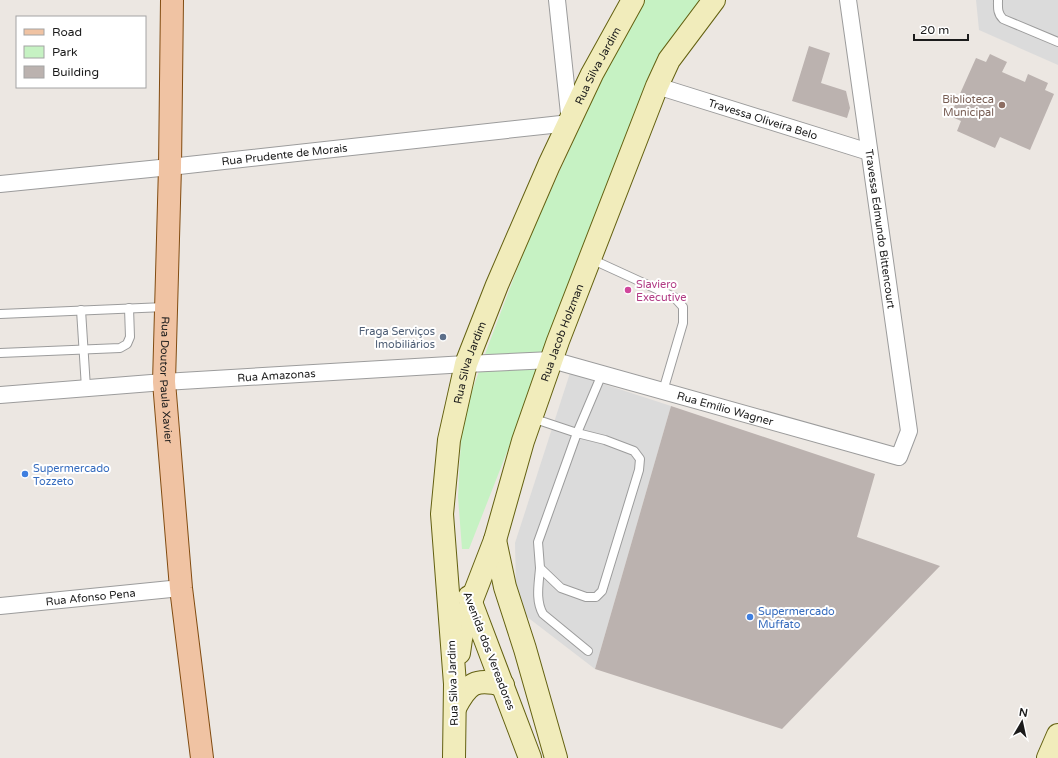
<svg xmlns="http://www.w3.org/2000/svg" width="1058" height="758" viewBox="0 0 1058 758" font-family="'Varela Round',sans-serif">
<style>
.park{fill:#c6f2c3}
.parking{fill:#dbdbdb}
.building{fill:#bbb2af}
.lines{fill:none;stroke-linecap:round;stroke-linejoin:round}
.lane-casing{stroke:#9c9c9c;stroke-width:10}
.street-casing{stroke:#9c9c9c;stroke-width:18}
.secondary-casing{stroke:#646111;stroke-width:24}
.primary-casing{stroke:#824c11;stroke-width:24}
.lane{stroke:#fff;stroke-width:8}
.street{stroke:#fff;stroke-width:16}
.secondary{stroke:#f1ecbb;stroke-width:22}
.primary{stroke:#f0c3a3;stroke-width:22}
.education-dot{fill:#8d6e63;stroke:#fff;stroke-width:1.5}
.hotel-dot{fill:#d1479c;stroke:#fff;stroke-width:1.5}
.service-dot{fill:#5c6f8a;stroke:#fff;stroke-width:1.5}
.shop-dot{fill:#3f7fe0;stroke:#fff;stroke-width:1.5}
.labels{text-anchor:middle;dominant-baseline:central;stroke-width:4;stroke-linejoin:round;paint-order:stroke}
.street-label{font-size:11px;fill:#1b1b1b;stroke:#fff}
.education-label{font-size:11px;fill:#785e54;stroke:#fff;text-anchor:end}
.hotel-label{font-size:11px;fill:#b23c85;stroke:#fff;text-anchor:start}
.service-label{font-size:11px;fill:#4e5e75;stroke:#fff;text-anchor:end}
.shop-label{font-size:11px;fill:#366cbe;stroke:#fff;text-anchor:start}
</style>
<rect width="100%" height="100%" fill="#ece7e2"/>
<path class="park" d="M 638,0 L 701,0 L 543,360 L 469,549 L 462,549 L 458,497 L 462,419 L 488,346 L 529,238 Z"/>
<g class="parking">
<path d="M 976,0 L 1058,0 L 1058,65 L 979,30 Z"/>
<path d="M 570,373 L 671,406 L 595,669 L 522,613 L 516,587 L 515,543 Z"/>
</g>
<g class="building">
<path d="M 809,46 L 830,53 L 821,83 L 846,91 L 850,108 L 847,118 L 792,101 Z"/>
<path d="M 990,54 L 1007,62 L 1002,72 L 1025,82 L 1028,74 L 1048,83 L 1045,90 L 1054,94 L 1030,150 L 1000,137 L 995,148 L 957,131 L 961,121 L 950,116 L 976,58 L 986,62 Z"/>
<path d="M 671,406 L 875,474 L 857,537 L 940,566 L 782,729 L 595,669 Z"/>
</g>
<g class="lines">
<defs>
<g id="lane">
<path d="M 998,0 C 998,7 997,13 1003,19 L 1058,42"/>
<path d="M 591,259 L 674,297 L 683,307 L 683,323 L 663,391"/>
<path d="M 81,310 L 86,388"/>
<path d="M 0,314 L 165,307"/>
<path d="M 0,353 L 120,348 L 127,344 L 130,337 L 129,308"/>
<path d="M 532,418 L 577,433 L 602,374"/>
<path d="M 577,433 L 605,440 L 634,451 L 640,459 L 639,470 L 602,591 L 596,597 L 586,597 L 561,588 L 540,568 L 538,542 Z"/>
<path d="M 540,568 C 539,583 535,600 543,614 L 588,651"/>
</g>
<g id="street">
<path id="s1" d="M 657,86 L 869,152"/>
<path id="s2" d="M 0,184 L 170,167 L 570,123 L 557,0"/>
<path id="s3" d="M 0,395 L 164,382 L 466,364 L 552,360 L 899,457 L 909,431 L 848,0"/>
<path id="s4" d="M 0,606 L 181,588"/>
</g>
<g id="secondary">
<path d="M 495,540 L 505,587 L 525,649 L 556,758"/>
<path d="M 469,597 L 530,758"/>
<path id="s5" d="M 459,653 L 461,639 L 471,602 L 495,540 L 523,441 L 558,341 L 657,86 L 669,60 L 714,0"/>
<path d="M 455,708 C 468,683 475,678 503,685"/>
<path id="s6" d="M 454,758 L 455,684 L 442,514 L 449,440 L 466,364 L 497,285 L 549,165 L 592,74 L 633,0"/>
<path d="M 1048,758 L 1058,735"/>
</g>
<g id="primary">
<path id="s7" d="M 172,0 L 170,167 L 164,382 L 181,588 L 202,758"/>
</g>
</defs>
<use href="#lane" class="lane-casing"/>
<use href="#street" class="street-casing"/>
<use href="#secondary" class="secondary-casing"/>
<use href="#primary" class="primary-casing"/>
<use href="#lane" class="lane"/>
<use href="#street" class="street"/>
<use href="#secondary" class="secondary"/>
<use href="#primary" class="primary"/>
</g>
<circle class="education-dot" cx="1002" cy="105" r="4"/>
<circle class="hotel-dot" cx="628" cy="290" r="4"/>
<circle class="service-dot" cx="443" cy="337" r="4"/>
<g class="shop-dot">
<circle cx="25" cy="474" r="4"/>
<circle cx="750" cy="617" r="4"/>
</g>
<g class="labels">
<g class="street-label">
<text stroke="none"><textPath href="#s6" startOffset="723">Rua Silva Jardim</textPath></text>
<text stroke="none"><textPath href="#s1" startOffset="111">Travessa Oliveira Belo</textPath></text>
<text stroke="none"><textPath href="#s2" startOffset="286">Rua Prudente de Morais</textPath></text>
<text transform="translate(880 229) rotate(82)">Travessa Edmundo Bittencourt</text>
<text stroke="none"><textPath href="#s5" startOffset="337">Rua Jacob Holzman</textPath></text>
<text stroke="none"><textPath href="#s6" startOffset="399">Rua Silva Jardim</textPath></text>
<text stroke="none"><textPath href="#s3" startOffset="277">Rua Amazonas</textPath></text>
<text stroke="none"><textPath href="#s7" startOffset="380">Rua Doutor Paula Xavier</textPath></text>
<text stroke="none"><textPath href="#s3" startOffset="733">Rua Emílio Wagner</textPath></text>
<text stroke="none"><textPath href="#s4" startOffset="91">Rua Afonso Pena</textPath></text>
<text transform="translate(489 651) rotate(69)">Avenida dos Vereadores</text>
<text transform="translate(453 683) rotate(-92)">Rua Silva Jardim</text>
</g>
<g class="education-label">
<text x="994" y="99">Biblioteca<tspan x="994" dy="13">Municipal</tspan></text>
</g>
<g class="hotel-label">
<text x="636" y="284">Slaviero<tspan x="636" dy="13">Executive</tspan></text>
</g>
<g class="service-label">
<text x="435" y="331">Fraga Serviços<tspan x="435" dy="13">Imobiliários</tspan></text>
</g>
<g class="shop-label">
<text x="33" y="468">Supermercado<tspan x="33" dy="13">Tozzeto</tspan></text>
<text x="758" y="611">Supermercado<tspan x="758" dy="13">Muffato</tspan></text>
</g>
</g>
<rect x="16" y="16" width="130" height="72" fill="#ffffff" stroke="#a4a4a4"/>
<rect x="24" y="29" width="20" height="6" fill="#f0c3a3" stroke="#a4a4a4"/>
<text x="52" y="36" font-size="12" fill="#1b1b1b">Road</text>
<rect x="24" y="46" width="20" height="12" fill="#c6f2c3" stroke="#a4a4a4"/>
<text x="52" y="56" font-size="12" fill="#1b1b1b">Park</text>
<rect x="24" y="66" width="20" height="12" fill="#bbb2af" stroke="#a4a4a4"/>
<text x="52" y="76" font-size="12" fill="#1b1b1b">Building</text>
<g transform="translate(1022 722) rotate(9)" stroke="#ffffff" stroke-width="3" paint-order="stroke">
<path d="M0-3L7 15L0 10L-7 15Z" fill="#1b1b1b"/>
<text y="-6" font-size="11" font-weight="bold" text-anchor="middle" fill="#1b1b1b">N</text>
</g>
<path d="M914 34v6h54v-6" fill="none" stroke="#1b1b1b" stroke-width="2"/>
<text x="920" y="34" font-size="12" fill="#1b1b1b" stroke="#ffffff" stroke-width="3" paint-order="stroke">20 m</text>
</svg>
